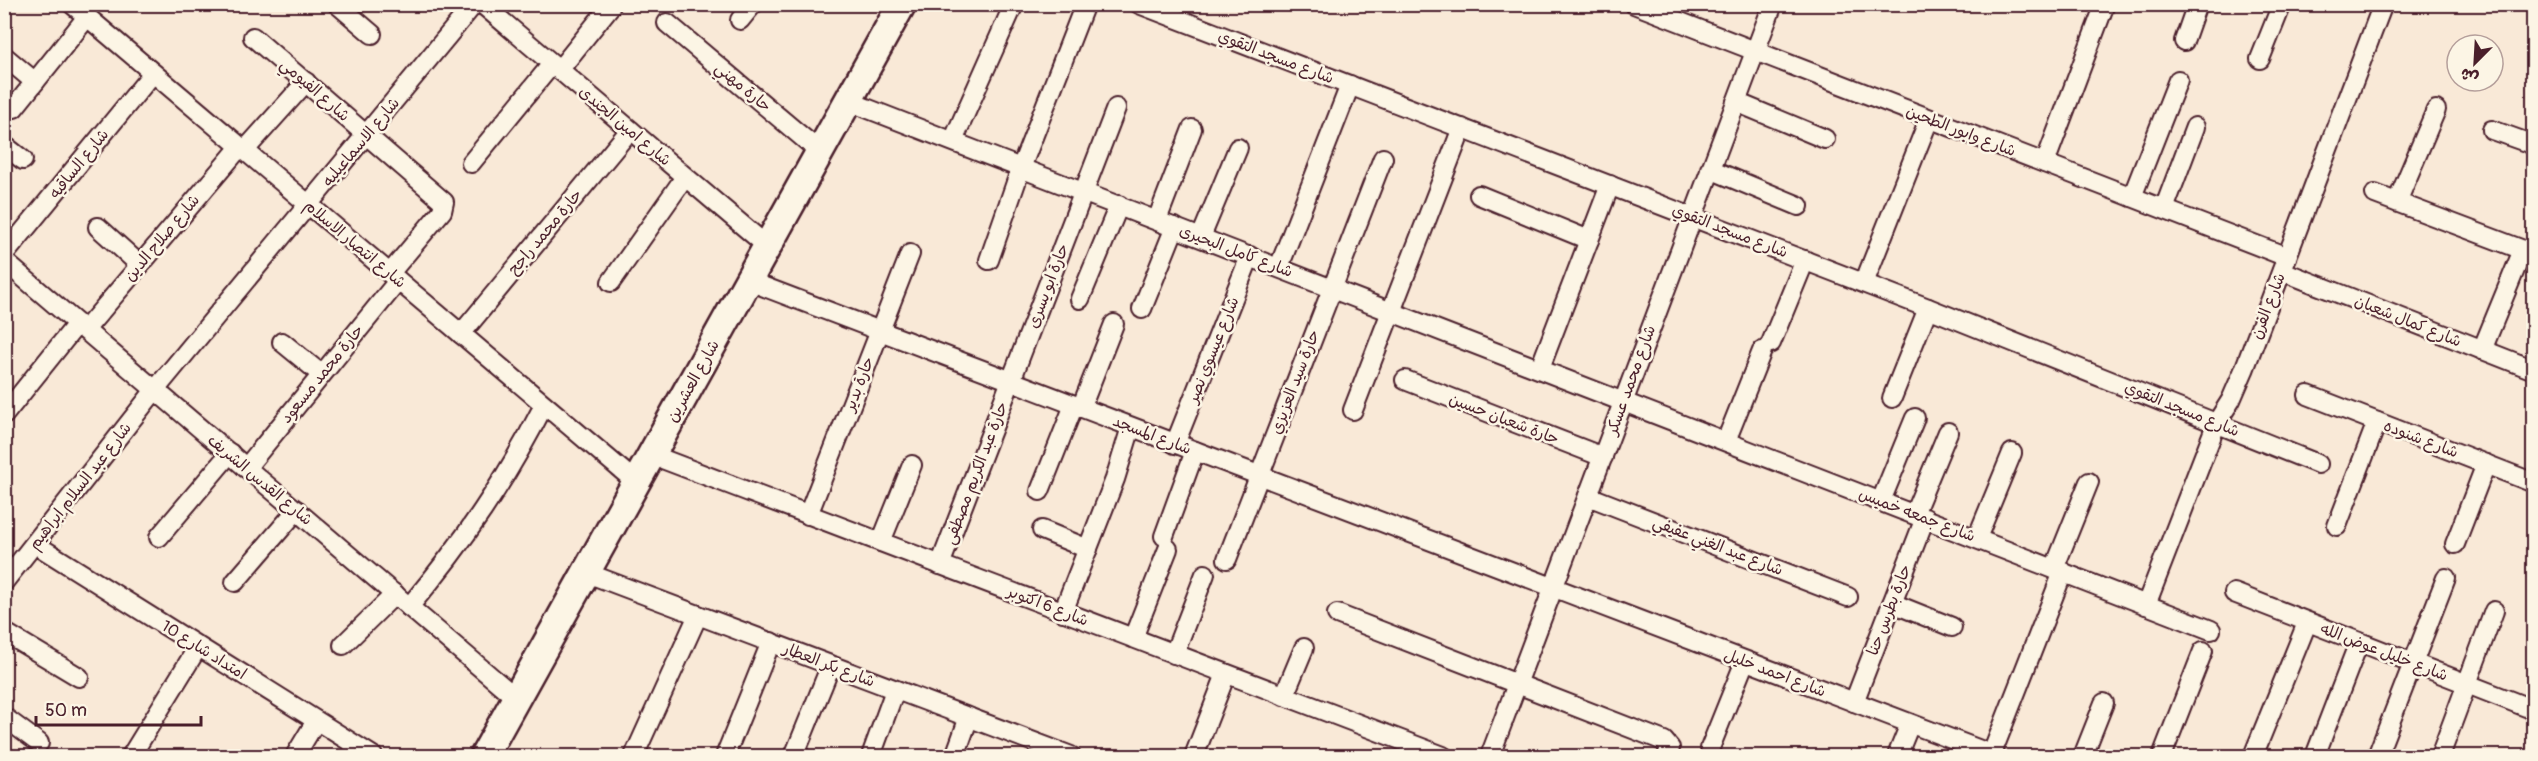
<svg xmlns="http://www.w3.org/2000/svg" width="2538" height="761" viewBox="0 0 2538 761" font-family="Pangolin,'Playpen Sans Arabic',sans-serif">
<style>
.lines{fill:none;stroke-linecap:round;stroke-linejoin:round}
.street-casing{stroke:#4a1f2b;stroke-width:22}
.secondary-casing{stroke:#4a1f2b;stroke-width:32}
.street{stroke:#fcf5e5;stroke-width:18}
.secondary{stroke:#fcf5e5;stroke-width:27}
.labels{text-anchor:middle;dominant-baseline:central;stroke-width:5;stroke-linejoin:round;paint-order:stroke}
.street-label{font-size:16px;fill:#4a1f2b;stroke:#fcf5e5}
</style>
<rect width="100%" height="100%" fill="#f9e9d7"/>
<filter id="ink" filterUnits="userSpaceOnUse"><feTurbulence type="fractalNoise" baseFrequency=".0167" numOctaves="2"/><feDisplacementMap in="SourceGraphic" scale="12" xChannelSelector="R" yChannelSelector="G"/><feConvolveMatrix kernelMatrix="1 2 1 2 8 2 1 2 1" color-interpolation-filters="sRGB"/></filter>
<g filter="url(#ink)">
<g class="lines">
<defs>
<g id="street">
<path d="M 72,4 L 637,483"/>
<path d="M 337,4 L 372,34"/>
<path d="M 482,4 L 768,247"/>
<path d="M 1139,4 L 1928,308 L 2318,464"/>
<path d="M 1634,4 L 2287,257"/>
<path d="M 740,20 L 753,4"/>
<path d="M 667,23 L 820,152"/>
<path d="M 253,37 L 444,202 L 442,211 L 390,273"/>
<path d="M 2184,41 L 2197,4"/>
<path d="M 4,56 L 35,82"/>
<path d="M 2260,59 L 2282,4"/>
<path d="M 559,70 L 612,4"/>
<path d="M 848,101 L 2211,630"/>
<path d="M 1736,102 L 1825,139"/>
<path d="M 14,108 L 87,17"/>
<path d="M 2492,130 L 2534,145"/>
<path d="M 953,141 L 1014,4"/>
<path d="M 4,145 L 23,160"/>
<path d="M 245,150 L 306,82"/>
<path d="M 471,163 L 552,64"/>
<path d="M 2045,163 L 2105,4"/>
<path d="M 1710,169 L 1799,206"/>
<path d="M 2375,194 L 2534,254"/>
<path d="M 1479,195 L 1589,240"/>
<path d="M 2132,197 L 2178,80"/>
<path d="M 2397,202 L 2436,110"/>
<path d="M 2164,209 L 2195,127"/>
<path d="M 1157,220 L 1192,129"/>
<path d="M 98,227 L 140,265"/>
<path d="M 1201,237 L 1238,148"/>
<path d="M 4,255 L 153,73"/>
<path d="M 989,260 L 1021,168 L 1085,4"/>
<path d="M 4,261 L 516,698"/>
<path d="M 1279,267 L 1350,85"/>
<path d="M 2282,271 L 2534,370"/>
<path d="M 749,281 L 1996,756"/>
<path d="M 611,282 L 685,177"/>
<path d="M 1864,283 L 1929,119"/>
<path d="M 1080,299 L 1119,205"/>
<path d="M 1142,309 L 1175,227"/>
<path d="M 85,330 L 240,147"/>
<path d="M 461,334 L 630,130"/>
<path d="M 282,342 L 321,374"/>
<path d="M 1771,343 L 1805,260"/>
<path d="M 2482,350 L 2523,250"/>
<path d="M 1540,368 L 1610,185"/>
<path d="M 1405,380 L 1603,457"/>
<path d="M 2308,395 L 2534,483"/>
<path d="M 1892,398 L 1928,308"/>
<path d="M 1081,408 L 1114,324"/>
<path d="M 1353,410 L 1462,128"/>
<path d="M 4,415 L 77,324"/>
<path d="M 1726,441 L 1762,351"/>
<path d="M 1175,444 L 1250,256"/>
<path d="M 652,455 L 1443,756"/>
<path d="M 246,468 L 398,281"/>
<path d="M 1040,491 L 1074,405"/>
<path d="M 1588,496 L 1848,597"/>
<path d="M 1881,501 L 1915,418"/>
<path d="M 1914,514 L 1948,432"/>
<path d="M 808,515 L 910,254"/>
<path d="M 2337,526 L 2377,422"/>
<path d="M 1042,530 L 1088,549"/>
<path d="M 1164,536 L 1195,451"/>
<path d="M 159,537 L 230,453"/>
<path d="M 1977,538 L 2012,453"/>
<path d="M 881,542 L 912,465"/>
<path d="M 35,544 L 373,756"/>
<path d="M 2455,544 L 2486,464"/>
<path d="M 1227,559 L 1383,158"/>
<path d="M 940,565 L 1116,108"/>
<path d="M 2054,569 L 2089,482"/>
<path d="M 587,573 L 1071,756"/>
<path d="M 4,582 L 155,390 L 474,4"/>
<path d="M 235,582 L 297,510"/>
<path d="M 2234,593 L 2534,710"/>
<path d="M 1892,603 L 1952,627"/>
<path d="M 2146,605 L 2217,422 L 2231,400 L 2244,370 L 2383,4"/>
<path d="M 409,607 C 464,542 506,480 544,405"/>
<path d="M 1063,612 L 1115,479 L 1131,427"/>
<path d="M 1337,614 L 1664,741 L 1670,748 L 1667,756"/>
<path d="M 4,632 L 79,677"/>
<path d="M 1133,638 L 1168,549"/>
<path d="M 343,645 L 395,594"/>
<path d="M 1174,654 L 1205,574"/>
<path d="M 1284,696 L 1304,648"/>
<path d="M 1854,702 L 1925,518"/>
<path d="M 4,717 L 39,743"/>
<path d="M 1710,748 L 1745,661"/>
<path d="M 131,756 L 198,647"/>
<path d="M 295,756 L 316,721"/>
<path d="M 634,756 L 698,615"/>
<path d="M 725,756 L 771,642"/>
<path d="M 794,756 L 831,665"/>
<path d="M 871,756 L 895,690"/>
<path d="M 955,756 L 969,717"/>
<path d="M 1194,756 L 1226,674"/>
<path d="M 1490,756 L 1773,4"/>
<path d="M 1897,756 L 1910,724"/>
<path d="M 1991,756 L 2063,572"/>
<path d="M 2083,756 L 2104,703"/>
<path d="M 2162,756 L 2203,651"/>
<path d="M 2253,756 L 2307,623"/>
<path d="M 2315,756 L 2359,642"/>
<path d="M 2377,756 L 2446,578"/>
<path d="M 2440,756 L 2494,611"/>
</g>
<path id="secondary" d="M 484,756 L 902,4"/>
</defs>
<use href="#street" class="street-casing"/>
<use href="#secondary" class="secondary-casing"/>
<use href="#street" class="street"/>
<use href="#secondary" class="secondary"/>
</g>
</g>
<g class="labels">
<g class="street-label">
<text transform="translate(1276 57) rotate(21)">شارع مسجد التقوي</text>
<text transform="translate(743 87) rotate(40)">حارة مهني</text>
<text transform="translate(315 90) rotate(41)">شارع الفيومي</text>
<text transform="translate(625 126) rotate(40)">شارع امين الجندى</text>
<text transform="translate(1961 131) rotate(21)">شارع وابور الطحين</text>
<text transform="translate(361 142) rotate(-50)">شارع الاسماعيليه</text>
<text transform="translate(79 164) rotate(-51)">شارع الساقيه</text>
<text transform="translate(1730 231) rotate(21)">شارع مسجد التقوي</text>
<text transform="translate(545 232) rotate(-50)">حارة محمد راجح</text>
<text transform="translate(162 238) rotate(-50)">شارع صلاح الدين</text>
<text transform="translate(355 244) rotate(40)">شارع انتصار الاسلام</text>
<text transform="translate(1236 251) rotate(21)">شارع كامل البحيرى</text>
<text transform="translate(1048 286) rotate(-69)">حارة ابو يسرى</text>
<text transform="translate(2268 306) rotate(-69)">شارع الفرن</text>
<text transform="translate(2408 321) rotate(22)">شارع كمال شعبان</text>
<text transform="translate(1213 350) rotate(-68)">شارع عيسوي نصر</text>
<text transform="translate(322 374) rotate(-51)">حارة محمد مسعود</text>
<text transform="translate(1631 380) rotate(-70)">شارع محمد عسكر</text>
<text transform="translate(693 381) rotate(-61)">شارع العشرين</text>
<text transform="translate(1295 382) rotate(-69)">حارة سيد العزيزي</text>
<text transform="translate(859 384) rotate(-69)">حارة بدير</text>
<text transform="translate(2182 409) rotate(22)">شارع مسجد التقوي</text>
<text transform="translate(1504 419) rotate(21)">حارة شعبان حسين</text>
<text transform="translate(1152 435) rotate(21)">شارع المسجد</text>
<text transform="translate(2421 439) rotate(21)">شارع شنوده</text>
<text transform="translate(976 473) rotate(-69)">حارة عبد الكريم مصطفى</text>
<text transform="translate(260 480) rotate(40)">شارع القدس الشريف</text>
<text transform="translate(80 486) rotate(-52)">شارع عبد السلام ابراهيم</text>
<text transform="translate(1917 515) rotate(21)">شارع جمعه خميس</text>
<text transform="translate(1718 546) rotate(21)">شارع عبد الغني عفيفي</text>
<text transform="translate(1048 606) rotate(21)">شارع 6 اكتوبر</text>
<text transform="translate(1889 610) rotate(-69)">حارة بطرس حنا</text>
<text transform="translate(204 650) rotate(32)">امتداد شارع 10</text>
<text transform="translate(2384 652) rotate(21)">شارع خليل عوض الله</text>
<text transform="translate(829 665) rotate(21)">شارع بكر العطار</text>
<text transform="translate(1775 673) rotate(21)">شارع احمد خليل</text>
</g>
</g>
<rect width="2538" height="761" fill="none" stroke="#fcf5e5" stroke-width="24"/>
<rect x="12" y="12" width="2514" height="737" fill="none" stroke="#4a1f2b" stroke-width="2" filter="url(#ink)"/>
<g transform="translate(2475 63) rotate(204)"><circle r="28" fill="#fcf5e5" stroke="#b59f9b" stroke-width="1.5"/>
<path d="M0-4.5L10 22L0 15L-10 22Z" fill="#4a1f2b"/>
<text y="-9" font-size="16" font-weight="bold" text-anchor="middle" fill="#4a1f2b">ش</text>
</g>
<path d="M36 716v9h165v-9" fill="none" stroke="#4a1f2b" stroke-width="3"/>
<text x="45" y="716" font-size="18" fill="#4a1f2b" stroke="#fcf5e5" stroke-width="4.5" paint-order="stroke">50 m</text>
</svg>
